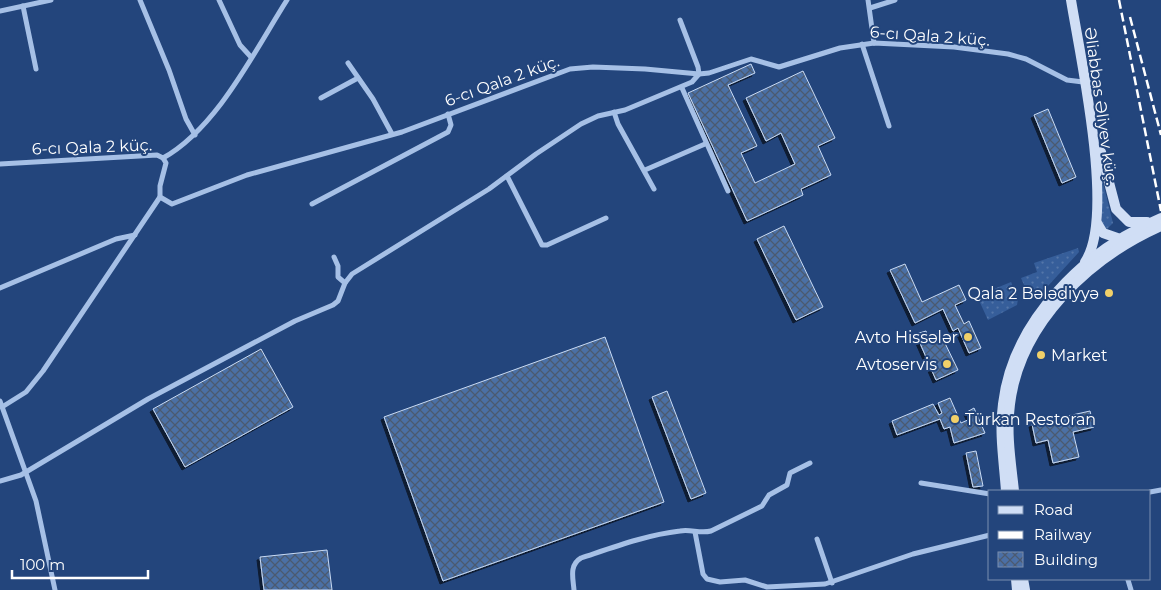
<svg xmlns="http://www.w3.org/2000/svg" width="1161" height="590" viewBox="0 0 1161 590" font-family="Montserrat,sans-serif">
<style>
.grass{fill:url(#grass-dots)}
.building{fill:url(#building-cross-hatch);stroke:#c9dbf4;filter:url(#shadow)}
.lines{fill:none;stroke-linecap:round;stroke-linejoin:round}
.minor{stroke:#a6c0e6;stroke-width:5}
.secondary{stroke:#d0def5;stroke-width:10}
.rail{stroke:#fff;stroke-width:2.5;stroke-dasharray:9 4;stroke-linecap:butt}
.poi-dot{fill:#f1d069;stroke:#23457c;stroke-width:2}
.labels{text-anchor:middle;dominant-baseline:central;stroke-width:4;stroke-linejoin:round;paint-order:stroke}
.street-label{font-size:16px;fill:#fff;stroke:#23457c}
.poi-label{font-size:16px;fill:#fff;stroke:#23457c;text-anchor:end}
</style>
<defs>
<pattern id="grass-dots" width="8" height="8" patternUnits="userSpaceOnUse" patternTransform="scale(1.25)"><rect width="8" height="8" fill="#365e9a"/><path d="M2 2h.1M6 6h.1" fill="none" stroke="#5476a9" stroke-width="1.8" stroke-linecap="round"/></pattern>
<pattern id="building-cross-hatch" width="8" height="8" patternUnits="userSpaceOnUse" patternTransform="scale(1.25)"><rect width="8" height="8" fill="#4b6fa5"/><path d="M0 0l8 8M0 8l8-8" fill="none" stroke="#4c5a70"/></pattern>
<filter id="shadow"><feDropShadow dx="-3" dy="3" stdDeviation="0" flood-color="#0009"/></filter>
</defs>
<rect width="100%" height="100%" fill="#23457c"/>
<g class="grass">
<path d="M 1100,171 L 1113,223 L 1106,230 L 1102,224 Z"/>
<path d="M 1078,248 L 1079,252 L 1037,298 L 1030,299 L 1021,278 L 1037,272 L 1034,263 Z"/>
<path d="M 1011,282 L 1018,299 L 1017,305 L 988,320 L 977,296 Z"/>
</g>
<g class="building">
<path d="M 751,64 L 755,73 L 728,85 L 757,146 L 741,153 L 755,183 L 795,164 L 781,133 L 766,141 L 746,98 L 803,71 L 835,138 L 818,146 L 831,175 L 801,189 L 803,195 L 747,221 L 688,93 Z"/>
<path d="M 1048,109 L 1076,177 L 1062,183 L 1034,115 Z"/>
<path d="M 784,226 L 823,307 L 796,320 L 757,239 Z"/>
<path d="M 905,264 L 922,302 L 959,285 L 966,300 L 955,305 L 964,324 L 969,321 L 981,348 L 969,353 L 958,328 L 953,331 L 943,309 L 915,323 L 890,270 Z"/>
<path d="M 926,331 L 928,337 L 940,333 L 958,370 L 936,380 L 916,334 Z"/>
<path d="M 605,337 L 664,502 L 443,581 L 384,417 Z"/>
<path d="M 261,349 L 293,407 L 185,467 L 153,409 Z"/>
<path d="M 667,391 L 706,493 L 691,499 L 652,397 Z"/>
<path d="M 950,398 L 961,423 L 970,419 L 967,412 L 974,408 L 985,433 L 954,443 L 950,427 L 944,429 L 940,419 L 897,435 L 892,421 L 933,404 L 939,415 L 942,413 L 938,403 Z"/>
<path d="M 1090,411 L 1094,427 L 1073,432 L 1079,457 L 1053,463 L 1048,440 L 1036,443 L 1032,424 Z"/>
<path d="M 976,451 L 983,486 L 973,487 L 966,453 Z"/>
<path d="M 327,550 L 332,590 L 264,590 L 260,557 Z"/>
</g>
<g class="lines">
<g class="minor">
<path d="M 140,0 L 169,70 L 186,119 L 195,135"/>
<path d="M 219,0 L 240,45 L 251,57"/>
<path d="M 868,0 L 874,43"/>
<path d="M 23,6 L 36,69"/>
<path d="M 870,8 L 895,0"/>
<path d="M 0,11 L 51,0"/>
<path d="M 862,44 L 889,126"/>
<path d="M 348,63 L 373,99 L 392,134"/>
<path d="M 682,88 L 728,191"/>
<path d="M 321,98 L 358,78"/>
<path d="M 614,112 L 618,124 L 654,189"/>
<path d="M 163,158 C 217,128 254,52 287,0"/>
<path d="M 0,164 L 157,155 L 163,158 L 166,163 L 160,186 L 160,197 L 172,204 L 247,175 L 402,132 L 570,69 L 593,67 L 645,69 L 699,74 L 709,73 L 751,59 L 779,67 L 840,48 L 874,43 L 954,47 L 1008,54 L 1026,59 L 1067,80 L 1091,83"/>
<path d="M 645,170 L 705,144"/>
<path d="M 507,176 L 542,245 L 547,245 L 606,218"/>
<path d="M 312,204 L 448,132 L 451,125 L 448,114"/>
<path d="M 334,257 L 338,266 L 338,277 L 345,283"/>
<path d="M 0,288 L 116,239 L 135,235"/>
<path d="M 0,401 L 36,501 L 55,590"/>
<path d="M 2,407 L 26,392 L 43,371 L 160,197"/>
<path d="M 0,481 L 21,475 L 148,399 L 295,321 L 333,305 L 338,301 L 345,283 L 352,274 L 489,189 L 536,154 L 581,124 L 598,116 L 625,110 L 692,82 L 699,74 L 698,67 L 680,20"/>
<path d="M 921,483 L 990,494"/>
<path d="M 1150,492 L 1161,490"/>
<path d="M 695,532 L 703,574 L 707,579 L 720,582 L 745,580 L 767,587 L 825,584 L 913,554 L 990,535"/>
<path d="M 817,539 L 832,583"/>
<path d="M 1128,580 L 1131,590"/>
<path d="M 574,590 C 573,578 569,565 581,558 C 614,547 646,535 680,531 C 691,529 700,534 711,531 L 762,506 L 769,495 L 787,485 L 790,473 L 810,463"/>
</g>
<g class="secondary">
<path d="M 1071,0 C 1080,56 1116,217 1085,262"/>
<path d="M 1101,152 L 1116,209 L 1129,222 L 1147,222"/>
<path d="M 1097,223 L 1103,233 L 1123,240"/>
<path d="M 1006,491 C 1004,462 999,433 1003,404 C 1013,320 1086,249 1161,218"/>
<path d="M 1014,491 C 1011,463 1006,433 1010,404 C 1020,323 1089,258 1161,226"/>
<path d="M 1016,579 L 1017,590"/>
<path d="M 1023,579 L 1025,590"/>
</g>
<g class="rail">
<path d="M 1119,0 L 1161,211"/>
<path d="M 1130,17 L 1161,135"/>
</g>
</g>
<g class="poi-dot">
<circle cx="1109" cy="293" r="5"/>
<circle cx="968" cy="337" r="5"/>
<circle cx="1041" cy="355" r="5"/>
<circle cx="947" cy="364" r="5"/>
<circle cx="955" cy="419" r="5"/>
</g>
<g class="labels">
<g class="street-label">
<text transform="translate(930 36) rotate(4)">6-cı Qala 2 küç.</text>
<text transform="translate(502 81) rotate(-20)">6-cı Qala 2 küç.</text>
<text transform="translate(1101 106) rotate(82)">Əliabbas Əliyev küç.</text>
<text transform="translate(92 147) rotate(-2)">6-cı Qala 2 küç.</text>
</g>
<g class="poi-label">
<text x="1099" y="293">Qala 2 Bələdiyyə</text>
<text x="958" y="337">Avto Hissələr</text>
<text x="1051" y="355" text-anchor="start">Market</text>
<text x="937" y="364">Avtoservis</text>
<text x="965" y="419" text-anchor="start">Türkan Restoran</text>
</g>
</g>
<rect x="988" y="490" width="162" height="90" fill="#23457c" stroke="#7b8fb0"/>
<rect x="998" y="506" width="25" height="8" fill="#d0def5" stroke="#7b8fb0"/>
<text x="1034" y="515" font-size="15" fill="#ffffff">Road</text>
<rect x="998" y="531" width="25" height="8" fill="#ffffff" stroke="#7b8fb0"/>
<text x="1034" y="540" font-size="15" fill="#ffffff">Railway</text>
<rect x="998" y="552" width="25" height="15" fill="url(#building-cross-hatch)" stroke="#7b8fb0"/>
<text x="1034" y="565" font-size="15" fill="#ffffff">Building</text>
<path d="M12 570v8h136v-8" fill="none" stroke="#ffffff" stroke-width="2.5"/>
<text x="20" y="570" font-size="15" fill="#ffffff" stroke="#23457c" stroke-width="4" paint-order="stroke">100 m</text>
</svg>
